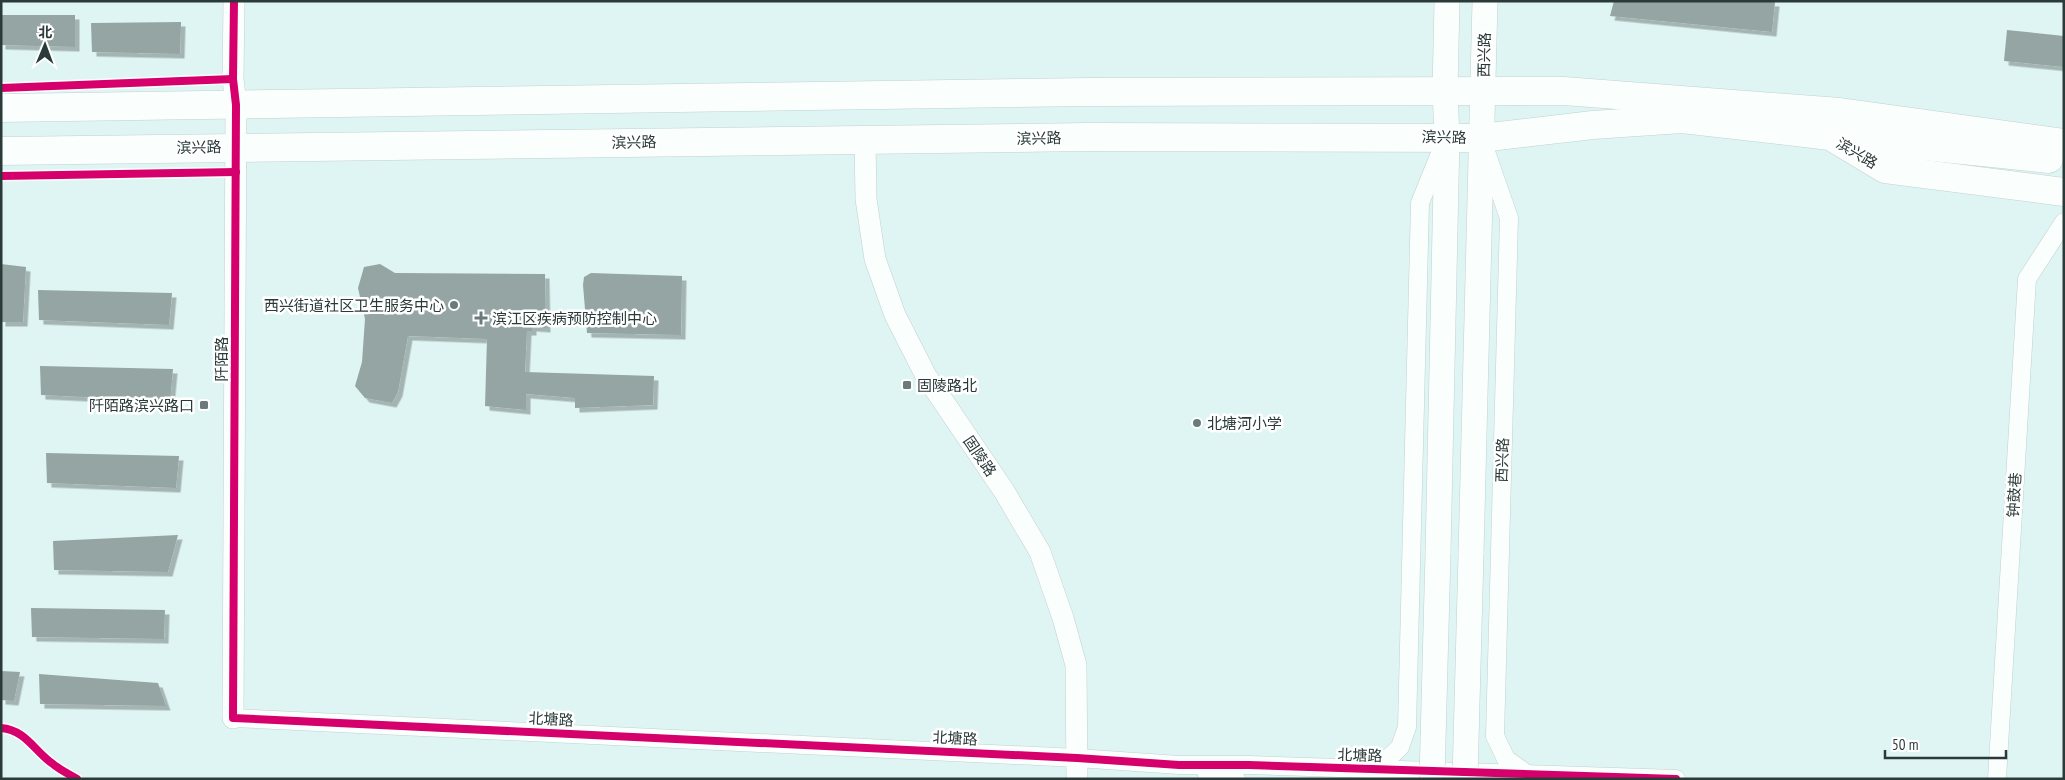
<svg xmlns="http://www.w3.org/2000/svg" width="2065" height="780" viewBox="0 0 2065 780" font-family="'PT Sans Narrow','Noto Sans SC',sans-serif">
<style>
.building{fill:#94a5a3;filter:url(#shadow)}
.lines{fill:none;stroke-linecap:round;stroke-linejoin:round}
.minor-casing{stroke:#c0d1d0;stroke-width:19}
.tertiary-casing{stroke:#c0d1d0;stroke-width:22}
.secondary-casing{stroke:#c0d1d0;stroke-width:26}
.primary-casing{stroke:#c0d1d0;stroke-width:29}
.minor{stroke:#fafefd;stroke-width:18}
.tertiary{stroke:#fafefd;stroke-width:21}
.secondary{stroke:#fafefd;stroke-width:25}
.primary{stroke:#fafefd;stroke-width:28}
.secondary-bridge-casing{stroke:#c0d1d0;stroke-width:26;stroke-linecap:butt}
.secondary-bridge{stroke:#fafefd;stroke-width:25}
.cycleway-casing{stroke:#fff;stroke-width:11}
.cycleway{stroke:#d6006c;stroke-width:8}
.poi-dot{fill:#697b7a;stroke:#fff;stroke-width:2}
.labels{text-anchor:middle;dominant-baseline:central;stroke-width:5;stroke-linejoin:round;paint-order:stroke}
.street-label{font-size:15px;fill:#2a3a39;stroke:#fff}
.poi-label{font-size:15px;fill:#2a3a39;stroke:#fff;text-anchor:start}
</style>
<defs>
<filter id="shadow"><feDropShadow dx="4.5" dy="4.5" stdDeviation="0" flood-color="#0004"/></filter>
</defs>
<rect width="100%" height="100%" fill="#dff5f3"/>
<g class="building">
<path d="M 1614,1 L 1775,2 L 1772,32 L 1610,16 Z"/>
<path d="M 1,15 L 75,15 L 75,47 L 1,45 Z"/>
<path d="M 181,22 L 180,54 L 92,52 L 91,23 Z"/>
<path d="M 2007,30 L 2064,36 L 2064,67 L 2004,61 Z"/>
<path d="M 1,264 L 26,267 L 23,322 L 1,322 Z"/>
<path d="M 380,264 L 395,273 L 545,274 L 546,328 L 532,327 L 532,331 L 527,331 L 525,372 L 654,376 L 653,405 L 575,408 L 575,398 L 526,394 L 526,410 L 485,406 L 487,339 L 408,336 L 398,392 L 392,403 L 365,398 L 355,386 L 362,362 L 365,319 L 358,288 L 364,267 Z"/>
<path d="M 591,273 L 682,276 L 681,335 L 587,333 L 583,285 L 584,277 Z"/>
<path d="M 38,290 L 172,293 L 169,325 L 39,320 Z"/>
<path d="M 40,366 L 173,369 L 170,401 L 41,395 Z"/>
<path d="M 46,453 L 179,456 L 176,488 L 47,483 Z"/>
<path d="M 178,535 L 168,572 L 54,570 L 53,541 Z"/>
<path d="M 31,608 L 165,610 L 164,639 L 32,637 Z"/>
<path d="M 1,671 L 20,672 L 14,701 L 1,700 Z"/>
<path d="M 39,674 L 158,683 L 166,706 L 40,704 Z"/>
</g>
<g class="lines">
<defs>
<g id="minor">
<path d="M 1485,149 L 1509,218 L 1495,736 L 1506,759 L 1527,774"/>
<path d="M 233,718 L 1077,758 L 1179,765 L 1249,765 L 1676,779"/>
<path d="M 1377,769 L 1400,747 L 1407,727 L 1420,203 L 1443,146"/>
<path d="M 1206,772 L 1236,779"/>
<path d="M 1997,779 L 2027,279 L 2064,222"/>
</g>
<g id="tertiary">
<path d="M 865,140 L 866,199 L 875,259 L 895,315 L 926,376 L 1004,491 L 1040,552 L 1063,618 L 1076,665 L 1077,779"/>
<path d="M 233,718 L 236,105 L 233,79 L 234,1"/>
</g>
<g id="secondary">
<path d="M 1438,553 L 1447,137 L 1445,91 L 1447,1"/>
<path d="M 1471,554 L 1485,1"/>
</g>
<g id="primary">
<path d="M 1,108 L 1090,92 L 1564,91 L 1840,112 L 2064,143"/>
<path d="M 1836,137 L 2049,159"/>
<path d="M 1,151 L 1088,137 L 1481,138 L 1593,125 L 1682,119 L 1830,136 L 1885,169 L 2064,192"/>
</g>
</defs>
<use href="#minor" class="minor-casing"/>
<use href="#tertiary" class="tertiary-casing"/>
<use href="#secondary" class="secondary-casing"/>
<use href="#primary" class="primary-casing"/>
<use href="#minor" class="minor"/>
<use href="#tertiary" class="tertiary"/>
<use href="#secondary" class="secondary"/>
<use href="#primary" class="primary"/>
<defs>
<g id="secondary-bridge">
<path d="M 1432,779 L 1438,553"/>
<path d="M 1465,779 L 1471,554"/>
</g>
</defs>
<use href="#secondary-bridge" class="secondary-bridge-casing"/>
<use href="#secondary-bridge" class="secondary-bridge"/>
<defs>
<g id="cycleway">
<path d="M 234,1 L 233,79 L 236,105 L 233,718 L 1077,758 L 1179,765 L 1249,765 L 1676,779"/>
<path d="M 1,88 L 233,79"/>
<path d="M 1,176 L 236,172"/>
<path d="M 1,728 C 26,730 34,751 53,764 C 60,770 69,774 77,779"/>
</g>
</defs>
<use href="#cycleway" class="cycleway-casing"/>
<use href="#cycleway" class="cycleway"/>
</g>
<g class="poi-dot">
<circle cx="454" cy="305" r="5"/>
<path d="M478.5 310.5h5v5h5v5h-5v5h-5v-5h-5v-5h5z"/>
<rect x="902" y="380" width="10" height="10" rx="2.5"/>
<rect x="199" y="400" width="10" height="10" rx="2.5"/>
<circle cx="1197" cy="423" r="5"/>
</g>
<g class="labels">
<g class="street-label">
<text transform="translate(1484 55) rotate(-89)">西兴路</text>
<text transform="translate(1444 137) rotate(1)">滨兴路</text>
<text transform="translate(1039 138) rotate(-1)">滨兴路</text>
<text transform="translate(634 142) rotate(-1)">滨兴路</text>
<text transform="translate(199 147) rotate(-1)">滨兴路</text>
<text transform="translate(1857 153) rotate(31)">滨兴路</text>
<text transform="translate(221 359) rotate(-90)">阡陌路</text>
<text transform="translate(980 456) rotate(56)">固陵路</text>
<text transform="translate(1502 460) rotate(-88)">西兴路</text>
<text transform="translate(2014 495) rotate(-87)">钟鼓巷</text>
<text transform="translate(551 719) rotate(3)">北塘路</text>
<text transform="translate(955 738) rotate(3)">北塘路</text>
<text transform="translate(1360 755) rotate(2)">北塘路</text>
</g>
<g class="poi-label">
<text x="444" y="305" text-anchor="end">西兴街道社区卫生服务中心</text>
<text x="492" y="318">滨江区疾病预防控制中心</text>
<text x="917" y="385">固陵路北</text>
<text x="194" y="405" text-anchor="end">阡陌路滨兴路口</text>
<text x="1207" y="423">北塘河小学</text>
</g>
</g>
<rect width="2065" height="780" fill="none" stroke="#2a3a39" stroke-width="5"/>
<g transform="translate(45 45) rotate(1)" stroke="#ffffff" stroke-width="4" paint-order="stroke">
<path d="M0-4L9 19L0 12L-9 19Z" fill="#2a3a39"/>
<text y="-8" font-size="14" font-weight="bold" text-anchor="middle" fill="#2a3a39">北</text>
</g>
<path d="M1885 750v8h121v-8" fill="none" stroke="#2a3a39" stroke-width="2.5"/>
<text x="1892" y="750" font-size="15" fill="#2a3a39" stroke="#ffffff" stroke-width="4" paint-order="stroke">50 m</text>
</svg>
